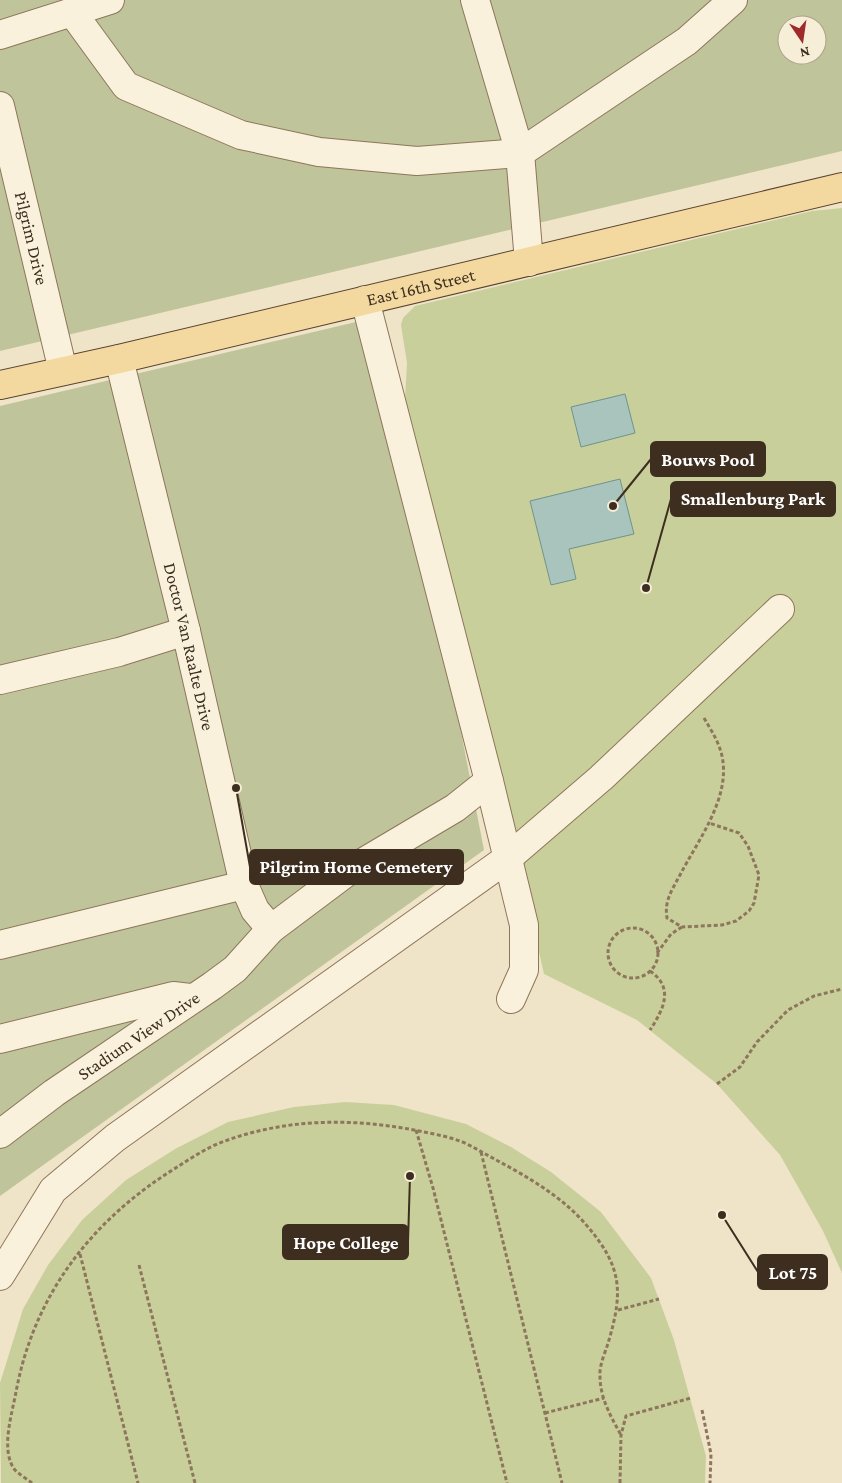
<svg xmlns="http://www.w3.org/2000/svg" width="842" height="1483" viewBox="0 0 842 1483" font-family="'Crimson Pro',serif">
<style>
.green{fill:#c9cf9b}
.cemetery{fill:#bfc49a;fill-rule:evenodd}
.water{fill:#a9c4bc;stroke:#6f938a}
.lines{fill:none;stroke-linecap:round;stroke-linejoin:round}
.minor-casing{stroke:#8d765c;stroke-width:30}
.major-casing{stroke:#5b4430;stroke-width:30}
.path{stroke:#8d765c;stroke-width:3;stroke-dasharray:4 2.5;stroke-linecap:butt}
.minor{stroke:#faf1dc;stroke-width:28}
.major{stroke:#f3d9a0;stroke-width:28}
.labels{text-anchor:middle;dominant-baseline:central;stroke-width:5;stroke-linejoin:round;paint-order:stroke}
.street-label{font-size:18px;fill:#3d2e20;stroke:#f7eed8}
.leader{fill:none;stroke:#3d2e20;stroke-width:2}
.callout-dot{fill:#3d2e20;stroke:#f7eed8;stroke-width:2}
.callout{fill:#3d2e20;stroke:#3d2e20;stroke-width:2}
.callout-label{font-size:19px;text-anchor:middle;font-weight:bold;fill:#fff}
</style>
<rect width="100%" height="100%" fill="#f0e4c8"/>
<g class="green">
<path d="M 842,208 L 842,1273 L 823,1231 L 780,1155 L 717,1084 L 637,1020 L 544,974 L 495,758 L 404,417 L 407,363 L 401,325 L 403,318 L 415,306 L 812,211 Z"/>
<path d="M 345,1102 L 394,1105 L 466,1124 L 511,1147 L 551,1172 L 601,1212 L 651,1278 L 674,1340 L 706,1456 L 705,1483 L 1,1483 L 0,1383 L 23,1309 L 48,1265 L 82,1220 L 126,1180 L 175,1149 L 228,1122 L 294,1107 Z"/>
</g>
<g class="cemetery">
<path d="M 0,0 L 842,0 L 842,151 L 0,351 ZM 787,25 L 817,25 L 817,55 L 787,55 Z"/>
<path d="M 356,322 L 460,727 L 484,850 L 0,1196 L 0,406 Z"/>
</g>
<g class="water">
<path d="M 625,394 L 635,433 L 581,447 L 571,407 Z"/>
<path d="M 620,479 L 634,534 L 569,549 L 576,579 L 551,585 L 530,501 Z"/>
</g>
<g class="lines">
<defs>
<g id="minor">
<path d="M 475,0 L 520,153 L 529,262"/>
<path d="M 72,12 L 126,86 L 241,135 L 319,152 L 417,161 L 520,153 L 687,41 L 733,0"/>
<path d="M 0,35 L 110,0"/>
<path id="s1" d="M 0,106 L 63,371"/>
<path d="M 365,300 L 489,781 L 524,925 L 524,970 L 511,999"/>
<path id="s2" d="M 119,359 L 186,631 L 244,885 L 255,910 L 271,929"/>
<path d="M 0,680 L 119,652 L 186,631"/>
<path d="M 0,945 L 244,885"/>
<path d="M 0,1039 L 173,996 L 190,998"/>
<path id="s3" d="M 0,1134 L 54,1093 L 212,986 L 235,969 L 271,929 L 347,872 L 455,808 L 489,781"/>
<path d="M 0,1276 L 53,1190 L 115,1138 L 508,858 L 601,778 L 780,609"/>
</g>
<g id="major">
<path id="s4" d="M 0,385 L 119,359 L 842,187"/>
</g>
</defs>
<use href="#minor" class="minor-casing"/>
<use href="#major" class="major-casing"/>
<g class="path">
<path d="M 704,718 C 711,730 719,742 722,756 C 731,798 698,840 680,875 C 672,890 664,901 667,918 L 682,927 L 722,925 L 736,921 L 749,911 L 754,903 L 759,875 L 748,846 L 739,833 L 709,823"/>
<circle cx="633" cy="953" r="25"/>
<path d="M 657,953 L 671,934 L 682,927"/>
<path d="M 650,971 C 675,988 663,1010 650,1030"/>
<path d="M 717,1084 L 740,1067 L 757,1042 L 788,1010 L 814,996 L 842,989"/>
<path d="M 416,1130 L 433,1188 L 507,1483"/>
<path d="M 481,1152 L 562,1483"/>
<path d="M 80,1254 L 138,1483"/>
<path d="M 139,1265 L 195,1483"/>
<path d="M 618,1310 L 659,1299"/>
<path d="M 702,1410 L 711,1454 L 710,1483"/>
<path d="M 545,1413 L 604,1398"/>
<path d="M 32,1483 C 27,1479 20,1475 15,1470 C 0,1451 12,1414 16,1392 C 34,1295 91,1221 174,1169 C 190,1159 207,1147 225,1141 C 288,1118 355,1118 419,1131 C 434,1134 451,1137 465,1143 C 477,1149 487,1155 498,1161 C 530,1178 565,1199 588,1227 C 622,1267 623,1292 609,1340 C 606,1351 599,1365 600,1376 C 600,1398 611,1417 621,1435"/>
<path d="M 620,1483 L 621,1435 L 626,1416 L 691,1398"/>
</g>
<use href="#minor" class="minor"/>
<use href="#major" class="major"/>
</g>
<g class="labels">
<g class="street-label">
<text stroke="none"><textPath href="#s1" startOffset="136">Pilgrim Drive</textPath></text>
<text stroke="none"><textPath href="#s4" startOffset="432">East 16th Street</textPath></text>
<text stroke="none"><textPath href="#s2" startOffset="296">Doctor Van Raalte Drive</textPath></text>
<text stroke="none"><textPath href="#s3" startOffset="170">Stadium View Drive</textPath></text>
</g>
</g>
<path class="leader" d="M613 506L651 459M646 588L671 499M236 788L250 867M410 1176L408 1242M722 1215L758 1272"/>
<g class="callout-dot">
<circle cx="613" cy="506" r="5"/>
<circle cx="646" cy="588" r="5"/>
<circle cx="236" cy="788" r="5"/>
<circle cx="410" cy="1176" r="5"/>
<circle cx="722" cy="1215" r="5"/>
</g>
<g class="callout">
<rect x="651" y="442" width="114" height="34" rx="5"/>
<rect x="671" y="482" width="164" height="34" rx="5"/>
<rect x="250" y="850" width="213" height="34" rx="5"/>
<rect x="283" y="1225" width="125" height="34" rx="5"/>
<rect x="758" y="1255" width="69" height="34" rx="5"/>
</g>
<g class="callout-label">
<text x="708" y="466">Bouws Pool</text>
<text x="753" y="505">Smallenburg Park</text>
<text x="356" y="873">Pilgrim Home Cemetery</text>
<text x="346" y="1249">Hope College</text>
<text x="793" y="1279">Lot 75</text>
</g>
<g transform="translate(802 40) rotate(167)"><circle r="24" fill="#f7eed8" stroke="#ada18e"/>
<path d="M0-4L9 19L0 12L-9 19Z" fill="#9e2a2b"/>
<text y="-8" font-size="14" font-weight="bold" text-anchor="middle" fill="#3d2e20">N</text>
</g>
</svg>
